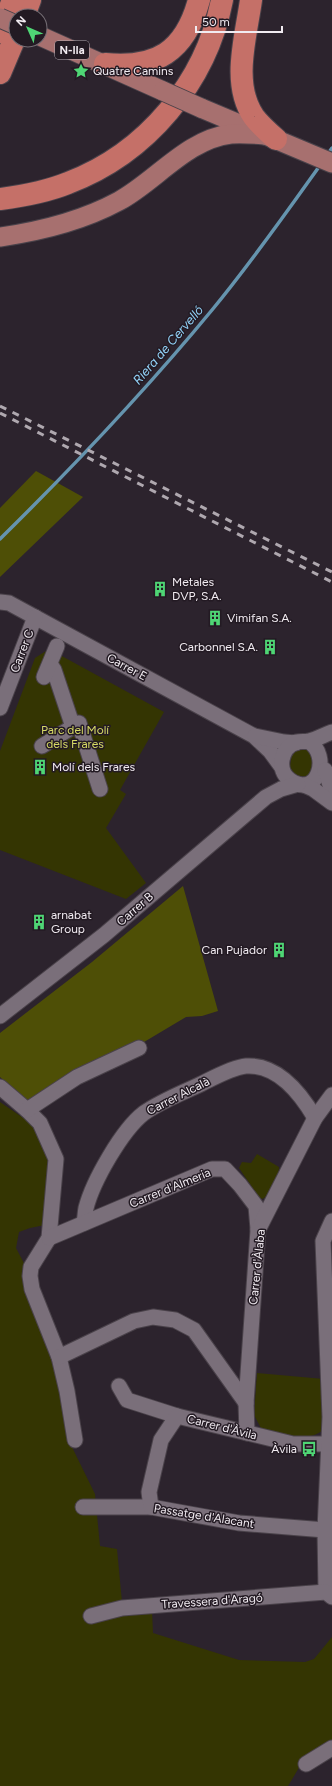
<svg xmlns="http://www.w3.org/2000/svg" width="332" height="1786" viewBox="0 0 332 1786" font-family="Figtree,sans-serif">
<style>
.green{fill:#343502}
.forest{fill:#4e4f06}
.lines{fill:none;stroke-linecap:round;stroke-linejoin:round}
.stream{stroke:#6594ae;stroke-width:3.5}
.minor-casing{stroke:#4a424a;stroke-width:17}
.major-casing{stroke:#4a424a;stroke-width:21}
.highway-casing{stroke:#4a424a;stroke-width:24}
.minor{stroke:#7a6f7a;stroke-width:15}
.major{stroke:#a7706f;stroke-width:19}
.highway{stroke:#c57068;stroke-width:22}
.rail{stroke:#afa8af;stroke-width:3;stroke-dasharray:7 7;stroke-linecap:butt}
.major-bridge-casing{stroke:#4a424a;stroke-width:21;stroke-linecap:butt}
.major-bridge{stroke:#a7706f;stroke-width:19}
.labels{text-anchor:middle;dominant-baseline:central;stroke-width:3;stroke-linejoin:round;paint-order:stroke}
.shield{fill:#231a23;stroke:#b3acb3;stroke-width:1}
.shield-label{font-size:11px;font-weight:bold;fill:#f1ebf1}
.poi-label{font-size:12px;fill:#f1ebf1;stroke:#231a23;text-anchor:start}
.street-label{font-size:12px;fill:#f1ebf1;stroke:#231a23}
.park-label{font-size:12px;fill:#d6d965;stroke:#231a23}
.water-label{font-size:13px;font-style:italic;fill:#92d2f8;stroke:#231a23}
</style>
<rect width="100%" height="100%" fill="#2c232d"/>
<g class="green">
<path d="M 49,649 L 164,712 L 120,790 L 126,794 L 106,828 L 146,883 L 126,899 L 0,850 L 0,751 L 35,658 Z"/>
<path d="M 300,748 L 306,748 L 314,752 L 313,775 C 302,778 294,777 290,766 L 292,754 Z"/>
<path d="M 0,1102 L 35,1126 L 49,1159 L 45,1225 L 30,1228 L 19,1232 L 16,1248 L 26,1267 L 56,1355 L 71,1445 L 95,1494 L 100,1546 L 117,1549 L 123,1613 L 152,1611 L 153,1633 L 239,1660 L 305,1662 L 314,1659 L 332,1637 L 332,1743 L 303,1761 L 288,1786 L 0,1786 Z"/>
<path d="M 257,1154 L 279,1167 C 279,1176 271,1196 262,1199 L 259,1197 L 239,1168 L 242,1162 L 251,1163 Z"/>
<path d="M 257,1373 L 324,1379 L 323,1430 C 308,1443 280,1435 262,1430 L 254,1415 Z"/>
</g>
<g class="forest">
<path d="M 36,471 L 83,497 L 0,577 L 0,508 Z"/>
<path d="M 183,886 L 218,1011 L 202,1016 L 186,1017 L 134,1048 L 32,1101 L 23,1099 L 0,1077 L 0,1033 L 92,962 Z"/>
</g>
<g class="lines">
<g class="stream">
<path d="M 327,155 L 332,148"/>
<path d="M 0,539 C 74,466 146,390 212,310 C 251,263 286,213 321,164"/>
</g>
<defs>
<g id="minor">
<path d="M 0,602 L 9,603 L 254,736 L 270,751 L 281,766"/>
<path d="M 50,664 L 54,670 L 73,727"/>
<path d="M 44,677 L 57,646"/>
<path d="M 0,708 L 35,617"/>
<path d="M 255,736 L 284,742 L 296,743"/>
<path d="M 308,741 C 332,755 317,800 290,780 C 276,770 281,748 296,742 C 301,741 305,742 309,741 C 317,739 324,735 332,732"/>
<path d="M 42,746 L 79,723 L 100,789"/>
<path d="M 325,770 L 332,791"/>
<path d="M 304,785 L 313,789 L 332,803"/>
<path d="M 0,1016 L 104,935 L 266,797 L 281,789 L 298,784"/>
<path d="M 0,1087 L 27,1110 L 40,1123 L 56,1159 L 49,1238 L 31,1267 L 30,1276 L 32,1289 L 59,1357 L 67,1391 L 75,1440"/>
<path d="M 27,1110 L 77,1077 L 139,1048"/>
<path d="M 84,1223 C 85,1218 85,1213 86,1208 C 93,1181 122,1130 144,1113 C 161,1101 182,1093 201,1084 C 213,1078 233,1067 246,1066 C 278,1064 301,1094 315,1118"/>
<path d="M 49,1238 L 212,1169 L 225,1169 L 240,1185 L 256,1206 L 258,1229"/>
<path d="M 59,1357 L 134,1321 L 153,1317 L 175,1320 L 194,1330 L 246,1403"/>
<path d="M 119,1386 L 127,1400 L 177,1416 L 293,1444 L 329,1444"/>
<path d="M 247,1433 L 246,1403 L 258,1230 L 315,1118 L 332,1095"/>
<path d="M 83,1507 L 151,1507 L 239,1523 L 325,1530"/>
<path d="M 151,1507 L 149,1492 L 161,1440 L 177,1416"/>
<path d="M 326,1592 L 325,1530 L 330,1417 L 323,1241 L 332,1221"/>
<path d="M 91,1616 L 122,1608 L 326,1592 L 332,1597"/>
<path d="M 306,1764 L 332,1748"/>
</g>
<g id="major">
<path d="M 40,36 L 163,91"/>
<path d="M 201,108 L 332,163"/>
<path d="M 0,237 C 42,231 82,221 119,201 C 156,181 187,139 231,134 C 242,133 253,134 264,135"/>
</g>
<g id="highway">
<path d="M 251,0 C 246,37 231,84 254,117 C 260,125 268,132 276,139"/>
<path d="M 24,16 L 30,0"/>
<path d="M 0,32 L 13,0"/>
<path d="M 105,64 C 156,69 185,52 199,0"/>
<path d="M 0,73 L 16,35"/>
<path d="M 0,199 C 23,196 46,192 68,183 C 147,153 206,82 222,0"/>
</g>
</defs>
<use href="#minor" class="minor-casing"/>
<use href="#major" class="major-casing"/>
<use href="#highway" class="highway-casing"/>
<use href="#minor" class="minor"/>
<use href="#major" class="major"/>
<use href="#highway" class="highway"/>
<g class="rail">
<path d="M 0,406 L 332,572"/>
<path d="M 0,413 L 332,582"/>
</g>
<defs>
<g id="major-bridge">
<path d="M 0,18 L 16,25"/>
<path d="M 163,91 L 201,108"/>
</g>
</defs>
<use href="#major-bridge" class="major-bridge-casing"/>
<use href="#major-bridge" class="major-bridge"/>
</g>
<defs>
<symbol id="sight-bare" viewBox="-9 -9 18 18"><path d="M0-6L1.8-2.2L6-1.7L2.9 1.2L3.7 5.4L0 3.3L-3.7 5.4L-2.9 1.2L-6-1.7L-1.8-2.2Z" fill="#4fd675" stroke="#231a23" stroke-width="2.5" paint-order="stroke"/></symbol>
<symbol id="building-bare" viewBox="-9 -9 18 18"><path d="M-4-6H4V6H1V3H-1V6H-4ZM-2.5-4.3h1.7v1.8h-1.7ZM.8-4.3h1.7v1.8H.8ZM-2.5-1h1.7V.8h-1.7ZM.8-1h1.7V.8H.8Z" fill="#4fd675" stroke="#231a23" stroke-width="2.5" paint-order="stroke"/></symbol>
<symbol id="bus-bare" viewBox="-9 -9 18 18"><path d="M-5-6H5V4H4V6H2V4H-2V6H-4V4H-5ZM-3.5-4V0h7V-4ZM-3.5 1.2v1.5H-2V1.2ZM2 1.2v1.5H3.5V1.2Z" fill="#4fd675" stroke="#231a23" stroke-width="2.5" paint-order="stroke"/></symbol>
</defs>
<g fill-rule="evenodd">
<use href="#sight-bare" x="70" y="60" width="22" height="22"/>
<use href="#building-bare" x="149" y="578" width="22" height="22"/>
<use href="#building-bare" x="204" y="607" width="22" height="22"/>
<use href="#building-bare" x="259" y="636" width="22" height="22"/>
<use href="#building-bare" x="29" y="756" width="22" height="22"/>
<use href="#building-bare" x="28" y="911" width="22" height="22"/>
<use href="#building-bare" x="268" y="939" width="22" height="22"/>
<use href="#bus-bare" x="298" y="1438" width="22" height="22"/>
</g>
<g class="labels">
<rect class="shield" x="55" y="41" width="34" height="18" rx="3"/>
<g class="shield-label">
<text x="72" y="50">N-IIa</text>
</g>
<g class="poi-label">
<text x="93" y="71">Quatre Camins</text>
<text x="172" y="582">Metales<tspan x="172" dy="14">DVP, S.A.</tspan></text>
<text x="227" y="618">Vimifan S.A.</text>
<text x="258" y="647" text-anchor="end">Carbonnel S.A.</text>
<text x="52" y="767">Molí dels Frares</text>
<text x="51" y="915">arnabat<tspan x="51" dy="14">Group</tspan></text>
<text x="267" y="950" text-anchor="end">Can Pujador</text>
<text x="297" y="1449" text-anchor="end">Àvila</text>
</g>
<g class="street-label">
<text transform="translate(22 651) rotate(-69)">Carrer C</text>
<text transform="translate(127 667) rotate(28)">Carrer E</text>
<text transform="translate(135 909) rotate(-41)">Carrer B</text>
<text transform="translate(178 1096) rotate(-27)">Carrer Alcalà</text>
<text transform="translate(170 1188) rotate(-22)">Carrer d'Almeria</text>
<text transform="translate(257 1267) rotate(-84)">Carrer d'Àlaba</text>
<text transform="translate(222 1427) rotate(14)">Carrer d'Àvila</text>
<text transform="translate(204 1516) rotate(9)">Passatge d'Alacant</text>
<text transform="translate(212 1601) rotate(-4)">Travessera d'Aragó</text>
</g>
<g class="park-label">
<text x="75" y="730">Parc del Molí<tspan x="75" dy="14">dels Frares</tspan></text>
</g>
<g class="water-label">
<text transform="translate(168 345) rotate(-49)">Riera de Cervelló</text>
</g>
</g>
<g transform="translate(28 28) rotate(315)"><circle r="19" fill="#231a23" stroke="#756e75"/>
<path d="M0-3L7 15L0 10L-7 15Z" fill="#4fd675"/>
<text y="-6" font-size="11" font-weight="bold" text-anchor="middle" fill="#f1ebf1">N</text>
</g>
<path d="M196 26v6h86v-6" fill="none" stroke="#f1ebf1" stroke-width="2"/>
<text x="202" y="26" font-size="12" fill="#f1ebf1" stroke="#231a23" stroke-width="3" paint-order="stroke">50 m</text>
</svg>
